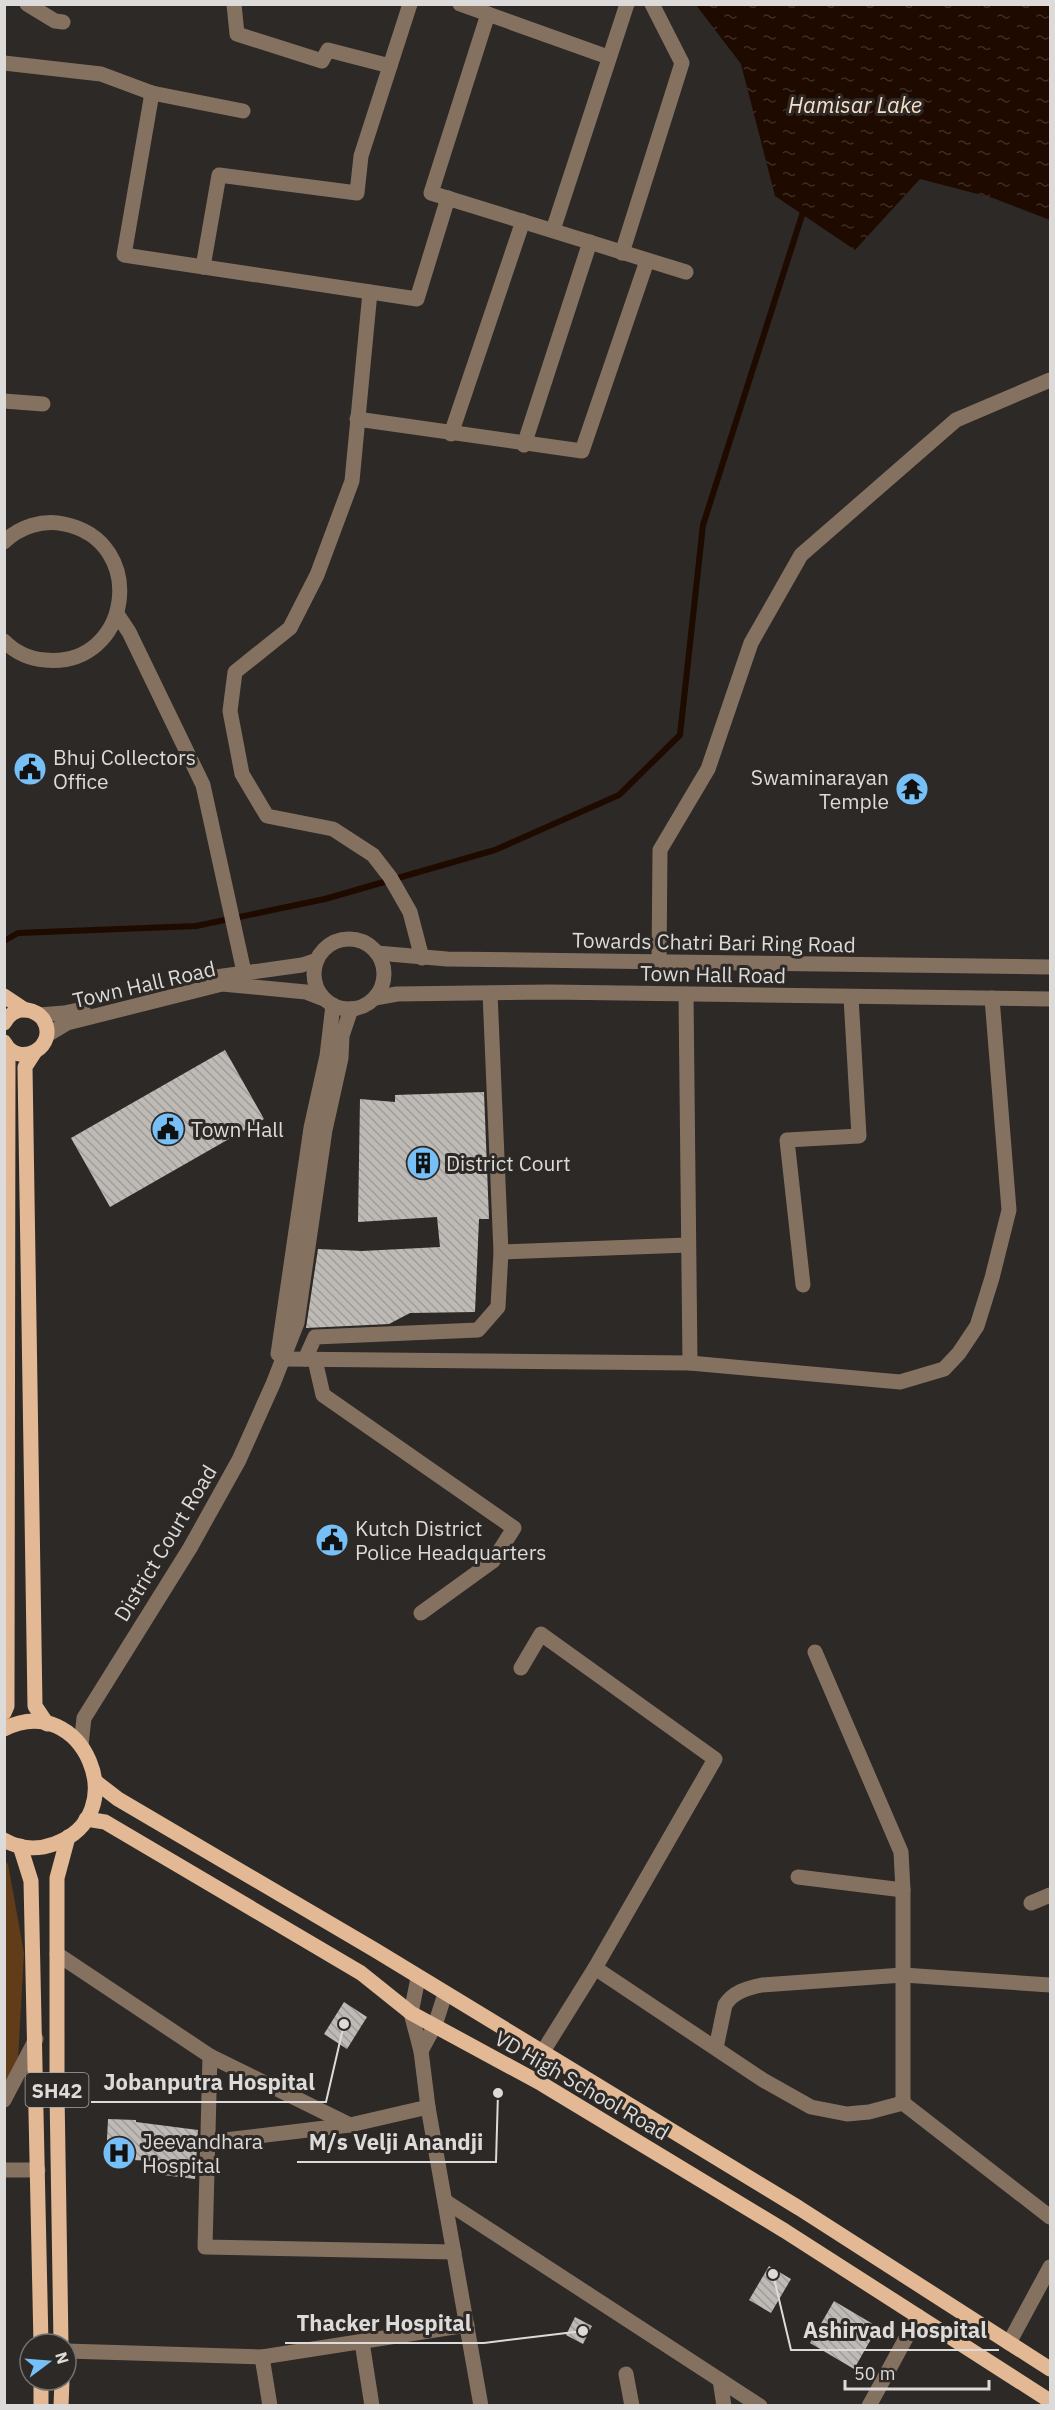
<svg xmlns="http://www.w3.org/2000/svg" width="1055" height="2410" viewBox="0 0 1055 2410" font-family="'IBM Plex Sans',sans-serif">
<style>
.grass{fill:#613c19}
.water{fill:url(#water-ripples)}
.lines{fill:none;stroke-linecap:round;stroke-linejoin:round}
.stream{stroke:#1f0a00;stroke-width:6}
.building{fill:url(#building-back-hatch)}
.minor{stroke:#857160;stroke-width:15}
.major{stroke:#e2b895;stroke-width:15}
.labels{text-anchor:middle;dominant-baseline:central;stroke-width:6;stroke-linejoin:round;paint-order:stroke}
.shield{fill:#2c2926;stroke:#a8a6a3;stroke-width:1.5}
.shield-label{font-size:20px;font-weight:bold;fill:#dddbd9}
.poi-label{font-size:21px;fill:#dddbd9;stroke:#2c2926;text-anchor:start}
.street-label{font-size:21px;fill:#dddbd9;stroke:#2c2926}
.water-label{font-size:22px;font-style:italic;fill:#fadec7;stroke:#2c2926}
.leader{fill:none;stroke:#dddbd9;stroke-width:2}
.callout-dot{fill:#dddbd9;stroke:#2c2926;stroke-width:2}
.callout-label{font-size:22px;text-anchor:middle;font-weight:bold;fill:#dddbd9;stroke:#2c2926;stroke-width:6;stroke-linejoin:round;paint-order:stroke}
</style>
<defs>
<pattern id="water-ripples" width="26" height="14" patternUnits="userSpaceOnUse" patternTransform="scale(1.5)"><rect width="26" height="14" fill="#1f0a00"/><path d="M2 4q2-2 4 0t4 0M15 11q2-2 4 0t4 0" fill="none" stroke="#3f2d25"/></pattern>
<pattern id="building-back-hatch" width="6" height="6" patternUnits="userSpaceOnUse" patternTransform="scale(1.5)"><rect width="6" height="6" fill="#bebab6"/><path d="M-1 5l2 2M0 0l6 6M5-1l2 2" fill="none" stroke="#9f9c99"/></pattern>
</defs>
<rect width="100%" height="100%" fill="#2c2926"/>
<path class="grass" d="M 5,1861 L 8,1864 L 24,1953 L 18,2060 L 5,2088 Z"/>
<path class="water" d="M 696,5 L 1050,5 L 1050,220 L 993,198 L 920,179 L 855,250 L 775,196 L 741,64 Z"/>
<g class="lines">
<path class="stream" d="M 4,941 L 18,933 L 196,926 L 325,899 L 495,850 L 619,795 L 680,735 L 703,525 L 803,212 L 807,209"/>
</g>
<g class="building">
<path d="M 225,1050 L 264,1119 L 110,1207 L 71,1138 Z"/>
<path d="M 484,1092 L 489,1219 L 479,1219 L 475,1312 L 410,1313 L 389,1324 L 306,1328 L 318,1249 L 362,1251 L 440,1247 L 437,1217 L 358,1222 L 360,1099 L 395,1102 L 395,1095 Z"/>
<path d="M 344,2002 L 367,2017 L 347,2049 L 324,2034 Z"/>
<path d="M 108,2119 L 136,2120 L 136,2122 L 198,2130 L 195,2179 L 156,2174 L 157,2161 L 106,2159 Z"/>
<path d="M 769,2266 L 791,2279 L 771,2313 L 749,2300 Z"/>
<path d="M 834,2301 L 878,2327 L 854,2369 L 810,2343 Z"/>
<path d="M 575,2317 L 592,2326 L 583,2344 L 566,2335 Z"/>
</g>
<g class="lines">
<g class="minor">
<path d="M 27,4 L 55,21 L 63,22"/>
<path d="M 234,4 L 237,34 L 322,61 L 328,50 L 390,66"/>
<path d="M 460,4 L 608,57"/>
<path d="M 488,14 L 431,193 L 686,272"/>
<path d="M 4,63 L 101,74 L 152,93 L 243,111"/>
<path d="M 152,93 L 124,255 L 417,299 L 448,198"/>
<path d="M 553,230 L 627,4"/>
<path d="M 622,253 L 682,63 L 652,4"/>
<path d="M 203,267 L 219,175 L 357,193 L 361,156 L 410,4"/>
<path d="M 370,292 L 352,481 L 317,575 L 290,628 L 235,672 L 230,711 L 242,774 L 267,816 L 333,829 L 373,855 L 390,877 L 410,912 L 422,958"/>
<path d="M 4,401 L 43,404"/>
<path d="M 357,419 L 582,451 L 647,261"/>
<path d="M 451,434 L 523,221"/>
<path d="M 524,445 L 590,242"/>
<path d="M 4,542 C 19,527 43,519 64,524 C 149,541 132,668 45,660 C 30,659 15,652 4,641"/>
<path d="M 117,614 L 129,632 L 203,785 L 244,972"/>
<circle cx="349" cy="974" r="35"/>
<path d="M 377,953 L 447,959 L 1050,967"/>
<path d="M 659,962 L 660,850 L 708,769 L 751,643 L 801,555 L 956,420 L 1050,380"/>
<path d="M 209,978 L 302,965 L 317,960"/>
<path d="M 686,994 L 690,1363"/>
<path d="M 375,998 L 397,994 L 550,992 L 1050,999"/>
<path d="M 39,1015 L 64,1013 L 83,1009"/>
<path d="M 47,1035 L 67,1023 L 222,984 L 306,992 L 324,999"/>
<path d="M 501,1252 L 688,1245"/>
<path d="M 803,1285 L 787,1140 L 859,1136 L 851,997"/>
<path d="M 278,1354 L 311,1128 L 327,1056 L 333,1005"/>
<path d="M 283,1359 L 690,1363 L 900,1382 L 944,1369 L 959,1353 L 977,1326 L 992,1278 L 1009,1210 L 992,998"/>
<path d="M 305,1359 L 315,1337 L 478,1330 L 498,1307 L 501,1252 L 490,993"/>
<path d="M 315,1360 L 323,1395 L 514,1528 L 493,1561 L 421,1613"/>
<path d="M 815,1652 L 901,1852 L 903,1890 L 903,2103"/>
<path d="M 521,1668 L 541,1634 L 715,1759 L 595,1968 L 542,2053"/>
<path d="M 81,1745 L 84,1718 L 190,1548 L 239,1460 L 273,1384 L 297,1323 L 325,1130 L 341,1058 L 342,1036 L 351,1009"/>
<path d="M 798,1877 L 903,1890"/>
<path d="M 1031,1903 L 1050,1895"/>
<path d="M 57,1954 L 210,2056 L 350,2125"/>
<path d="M 595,1968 L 763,2080 L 811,2107 L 847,2114 L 869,2112 L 903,2103"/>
<path d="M 418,1978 L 411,2013 L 421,2051 L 428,2107 L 481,2406"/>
<path d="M 716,2048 L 725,2005 C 733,1992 747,1988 762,1985 L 903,1975 L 1050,1985"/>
<path d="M 421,2051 L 435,2025 L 445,1994"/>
<path d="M 210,2056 L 205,2247 L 454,2252"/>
<path d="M 4,2100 L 36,2039"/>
<path d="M 903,2103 L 1050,2217"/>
<path d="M 208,2142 L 350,2125 L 428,2107"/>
<path d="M 4,2170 L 38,2170"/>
<path d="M 445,2201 L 760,2406"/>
<path d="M 362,2342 L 372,2406"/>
<path d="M 1009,2343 L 1050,2267"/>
<path d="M 66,2351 L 262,2357 L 467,2325"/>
<path d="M 262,2357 L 270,2406"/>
<path d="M 626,2374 L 632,2406"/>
<path d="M 720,2380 L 724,2406"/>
<path d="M 869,2406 L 918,2316"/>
</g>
<g class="major">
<path d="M 4,996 L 25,1010"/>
<path d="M 4,1023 C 9,1014 17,1009 27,1010 C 33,1011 39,1014 43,1019 C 60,1046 19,1070 4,1042"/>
<path d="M 34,1053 L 25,1067 L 35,1706 L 47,1724"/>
<path d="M 4,1713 L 7,1706 L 8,1062 L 6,1045"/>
<path d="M 4,1729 C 83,1689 136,1816 54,1844 C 38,1850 20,1849 4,1840"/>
<path d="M 96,1782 L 118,1799 L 375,1950 L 799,2208 L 1050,2369"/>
<path d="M 86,1819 L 105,1822 L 361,1973 L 411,2013 L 542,2084 L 785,2231 L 1050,2401"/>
<path d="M 20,1846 L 31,1881 L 41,2344"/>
<path d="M 61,2344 L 57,2092 L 57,1878 L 68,1837"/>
<path d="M 41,2406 L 41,2380"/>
<path d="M 61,2406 L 62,2380"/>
</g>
</g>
<defs>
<symbol id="civic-disc" viewBox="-11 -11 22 22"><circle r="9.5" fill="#76c0f7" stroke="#2c2926"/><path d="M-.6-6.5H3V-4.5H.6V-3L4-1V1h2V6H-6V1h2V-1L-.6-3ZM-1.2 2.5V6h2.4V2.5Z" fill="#111"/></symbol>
<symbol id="temple-disc" viewBox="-11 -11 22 22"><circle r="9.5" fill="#76c0f7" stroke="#2c2926"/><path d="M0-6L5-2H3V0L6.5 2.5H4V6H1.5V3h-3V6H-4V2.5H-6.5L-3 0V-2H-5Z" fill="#111"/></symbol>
<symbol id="building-disc" viewBox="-11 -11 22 22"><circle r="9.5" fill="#76c0f7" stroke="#2c2926"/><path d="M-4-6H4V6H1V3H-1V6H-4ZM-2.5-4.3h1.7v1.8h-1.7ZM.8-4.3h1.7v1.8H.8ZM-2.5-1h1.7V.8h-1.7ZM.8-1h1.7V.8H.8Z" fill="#111"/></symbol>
<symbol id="hospital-disc" viewBox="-11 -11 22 22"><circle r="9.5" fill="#76c0f7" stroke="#2c2926"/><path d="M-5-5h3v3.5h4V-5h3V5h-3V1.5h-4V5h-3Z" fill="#111"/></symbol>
</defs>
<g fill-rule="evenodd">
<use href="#civic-disc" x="11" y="750" width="38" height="38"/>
<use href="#temple-disc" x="893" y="770" width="38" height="38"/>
<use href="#civic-disc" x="149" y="1110" width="38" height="38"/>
<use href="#building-disc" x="404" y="1144" width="38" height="38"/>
<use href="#civic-disc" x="313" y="1521" width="38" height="38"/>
<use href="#hospital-disc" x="100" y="2134" width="38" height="38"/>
</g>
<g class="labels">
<rect class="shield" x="25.5" y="2073" width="63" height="34" rx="4.5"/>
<g class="shield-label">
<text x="57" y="2090">SH42</text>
</g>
<g class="poi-label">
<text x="53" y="757">Bhuj Collectors<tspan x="53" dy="24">Office</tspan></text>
<text x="889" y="777" text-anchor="end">Swaminarayan<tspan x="889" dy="24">Temple</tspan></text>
<text x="191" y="1129">Town Hall</text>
<text x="446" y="1163">District Court</text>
<text x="355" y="1528">Kutch District<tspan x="355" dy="24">Police Headquarters</tspan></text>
<text x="142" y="2141">Jeevandhara<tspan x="142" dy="24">Hospital</tspan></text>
</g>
<g class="street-label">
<text transform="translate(714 942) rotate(1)">Towards Chatri Bari Ring Road</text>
<text transform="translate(713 974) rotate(1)">Town Hall Road</text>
<text transform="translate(144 984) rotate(-13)">Town Hall Road</text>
<text transform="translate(165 1543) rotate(-59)">District Court Road</text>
<text transform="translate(582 2085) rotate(30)">VD High School Road</text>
</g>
<g class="water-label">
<text x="855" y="104">Hamisar Lake</text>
</g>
</g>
<path class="leader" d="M344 2024L326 2102H91M498 2093L496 2162H297M583 2331L484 2343H285M773 2274L791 2350H999"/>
<g class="callout-dot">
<circle cx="344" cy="2024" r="6"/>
<circle cx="498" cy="2093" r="6"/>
<circle cx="583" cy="2331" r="6"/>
<circle cx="773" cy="2274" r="6"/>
</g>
<g class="callout-label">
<text x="209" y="2090">Jobanputra Hospital</text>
<text x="396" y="2150">M/s Velji Anandji</text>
<text x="384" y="2331">Thacker Hospital</text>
<text x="895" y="2338">Ashirvad Hospital</text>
</g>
<rect width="1055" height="2410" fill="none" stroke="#dddbd9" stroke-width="12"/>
<g transform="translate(48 2362) rotate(74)"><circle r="28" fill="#2c2926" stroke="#73706e" stroke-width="1.5"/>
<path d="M0-4.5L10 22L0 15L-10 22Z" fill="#76c0f7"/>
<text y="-9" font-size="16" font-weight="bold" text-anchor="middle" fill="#dddbd9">N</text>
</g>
<path d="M845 2380v9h144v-9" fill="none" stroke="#dddbd9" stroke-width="3"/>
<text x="854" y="2380" font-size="18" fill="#dddbd9" stroke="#2c2926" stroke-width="4.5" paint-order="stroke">50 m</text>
</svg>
